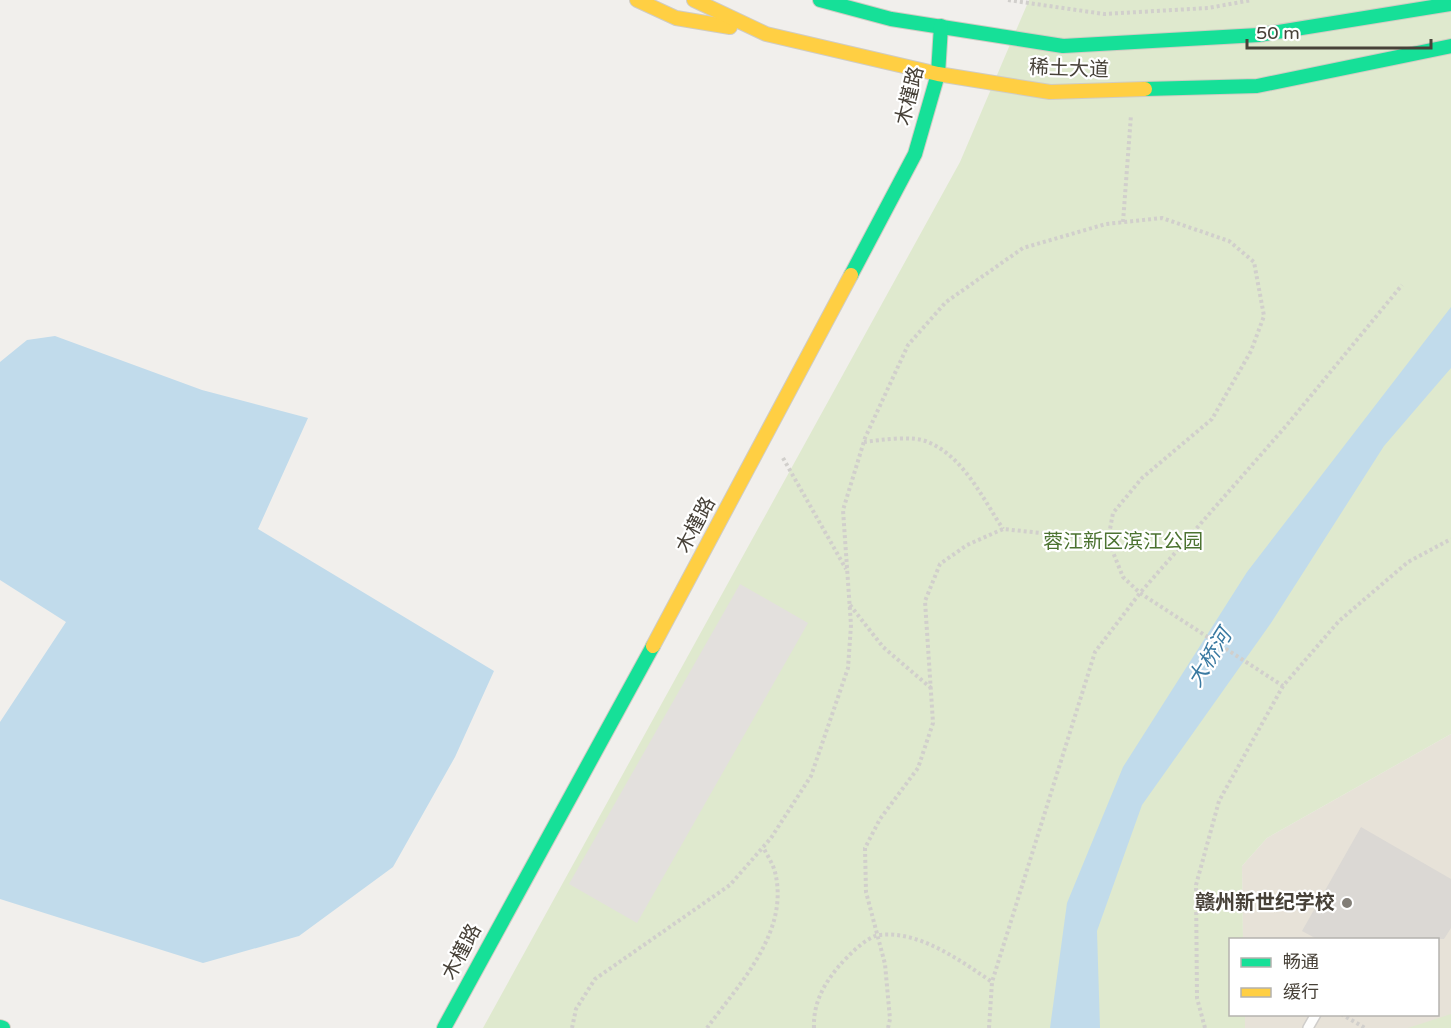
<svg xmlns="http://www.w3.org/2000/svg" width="1451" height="1028" viewBox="0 0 1451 1028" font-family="'Varela Round','Noto Sans SC',sans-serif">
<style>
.education{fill:#e7e2d8}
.green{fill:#dfe9ce}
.parking{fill:#e3e0dd}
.water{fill:#c1dbeb}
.building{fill:#dbd8d4}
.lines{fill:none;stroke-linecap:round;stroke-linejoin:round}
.lane-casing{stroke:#cfcdca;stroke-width:12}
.fast-casing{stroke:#d0ccc3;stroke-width:16}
.slow-casing{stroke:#d0ccc3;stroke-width:16}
.path{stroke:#d1cfcc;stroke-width:4;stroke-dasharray:3 3;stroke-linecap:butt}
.lane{stroke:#fdfdfc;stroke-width:9}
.fast{stroke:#16e098;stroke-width:14}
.slow{stroke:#ffcf43;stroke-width:14}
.poi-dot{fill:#827e77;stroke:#fff;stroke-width:2}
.labels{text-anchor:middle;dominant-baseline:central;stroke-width:4.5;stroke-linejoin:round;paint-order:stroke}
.street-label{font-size:20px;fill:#474138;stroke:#fff}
.park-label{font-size:20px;fill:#4c7331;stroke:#fff}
.poi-label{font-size:20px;font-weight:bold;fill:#474138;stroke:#fff;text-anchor:end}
.water-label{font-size:21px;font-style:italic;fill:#3979a1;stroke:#fff}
</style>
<rect width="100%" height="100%" fill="#f1efec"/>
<path class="education" d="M 1451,734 L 1451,1028 L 1245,1028 L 1245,1015 L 1438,1014 L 1438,940 L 1243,939 L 1242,866 L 1267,838 Z"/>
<g class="green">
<path d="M 1029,0 L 1451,0 L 1451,734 L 1267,838 L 1242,866 L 1243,939 L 1230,940 L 1230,1014 L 1245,1015 L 1245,1028 L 483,1028 L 960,162 Z"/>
<path d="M 1451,1014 L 1451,1028 L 1408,1028 Z"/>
</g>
<path class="parking" d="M 740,584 L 808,623 L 637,923 L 569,884 Z"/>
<g class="water">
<path d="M 1451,307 L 1451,368 L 1384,446 L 1271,623 L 1142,805 L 1097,931 L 1100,1028 L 1050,1028 L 1067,903 L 1123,767 L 1247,572 Z"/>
<path d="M 55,336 L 202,390 L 308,418 L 258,529 L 494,671 L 455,757 L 393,867 L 299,936 L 203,963 L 0,899 L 0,722 L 66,622 L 0,580 L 0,362 L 27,340 Z"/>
</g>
<path class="building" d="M 1361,827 L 1451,879 L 1451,928 L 1444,939 L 1317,939 L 1302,931 Z"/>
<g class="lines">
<defs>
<path id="lane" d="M 1308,1028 L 1316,1014"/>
<g id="fast">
<path d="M 820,0 L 891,19 L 1063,46 L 1259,35 L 1451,4"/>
<path d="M 1145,89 L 1257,86 L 1451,46"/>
<path d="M 851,275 L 915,154 L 938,74 L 941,26"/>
<path d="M 0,1027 L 3,1028"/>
<path d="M 444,1028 L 653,646"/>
</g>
<g id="slow">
<path d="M 637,0 L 676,18 L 730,27"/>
<path d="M 694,0 L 766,34 L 938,74 L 1050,92 L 1145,89"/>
<path d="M 653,646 L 851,275"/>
</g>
</defs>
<use href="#lane" class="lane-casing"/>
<use href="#fast" class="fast-casing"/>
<use href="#slow" class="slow-casing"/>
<g class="path">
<path d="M 1008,0 L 1104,14 L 1208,8 L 1252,0"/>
<path d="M 1123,222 L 1131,115"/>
<path d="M 864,442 C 880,440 913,435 928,442 C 964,457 983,499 1003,529"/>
<path d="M 783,458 L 846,569"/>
<path d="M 850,605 L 883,647 L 931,688"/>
<path d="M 1341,1014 L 1365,1028"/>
<path d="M 572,1028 L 576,1009 L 595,979 L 730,885 L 771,838 L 811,776 L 848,668 L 851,625 L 843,510 L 865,438 L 908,345 L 946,302 L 1023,248 L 1106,224 L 1162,218 L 1229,241 L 1254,262 L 1264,316 L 1251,351 L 1212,419 L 1142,478 L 1113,513 L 1108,540 L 1123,577 L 1140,593 L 1283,686"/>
<path d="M 707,1028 C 739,984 790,932 775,872 C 773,864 767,855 763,847"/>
<path d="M 814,1028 C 813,1003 824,984 839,966 C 848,956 866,937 879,935 C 919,930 961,961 992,982"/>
<path d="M 888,1028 L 890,1019 L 885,964 L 866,892 L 865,848 L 880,819 L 918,768 L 933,723 L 925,601 L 940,564 L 967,545 L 1003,529 L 1108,540"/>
<path d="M 989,1028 L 992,982 L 1095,652 L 1140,593 L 1286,426 L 1402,285"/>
<path d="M 1205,1028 L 1197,998 L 1196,885 L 1219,801 L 1283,686 L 1339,621 L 1408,562 L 1451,539"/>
</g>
<use href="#lane" class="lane"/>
<use href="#fast" class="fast"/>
<use href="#slow" class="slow"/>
</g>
<circle class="poi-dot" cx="1347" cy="903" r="6"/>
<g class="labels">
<g class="street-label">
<text transform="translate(1069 69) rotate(2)">稀土大道</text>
<text transform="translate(910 96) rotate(-76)">木槿路</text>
<text transform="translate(696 525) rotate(-62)">木槿路</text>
<text transform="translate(462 952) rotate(-62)">木槿路</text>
</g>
<g class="park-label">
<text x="1123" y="542">蓉江新区滨江公园</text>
</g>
<g class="poi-label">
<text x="1335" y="903">赣州新世纪学校</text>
</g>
<g class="water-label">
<text transform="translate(1210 658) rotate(-58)">大桥河</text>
</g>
</g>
<rect x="1229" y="938" width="210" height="78" fill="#ffffff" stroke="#b5b3af" stroke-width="1.5"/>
<rect x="1241" y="958" width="30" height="9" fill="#16e098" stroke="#b5b3af" stroke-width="1.5"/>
<text x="1283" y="968" font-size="18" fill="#474138">畅通</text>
<rect x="1241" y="988" width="30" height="9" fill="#ffcf43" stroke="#b5b3af" stroke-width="1.5"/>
<text x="1283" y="998" font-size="18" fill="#474138">缓行</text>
<path d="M1247 39v9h184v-9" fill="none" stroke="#474138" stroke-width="3"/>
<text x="1256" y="39" font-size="18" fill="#474138" stroke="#ffffff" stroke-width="4.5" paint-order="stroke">50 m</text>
</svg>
